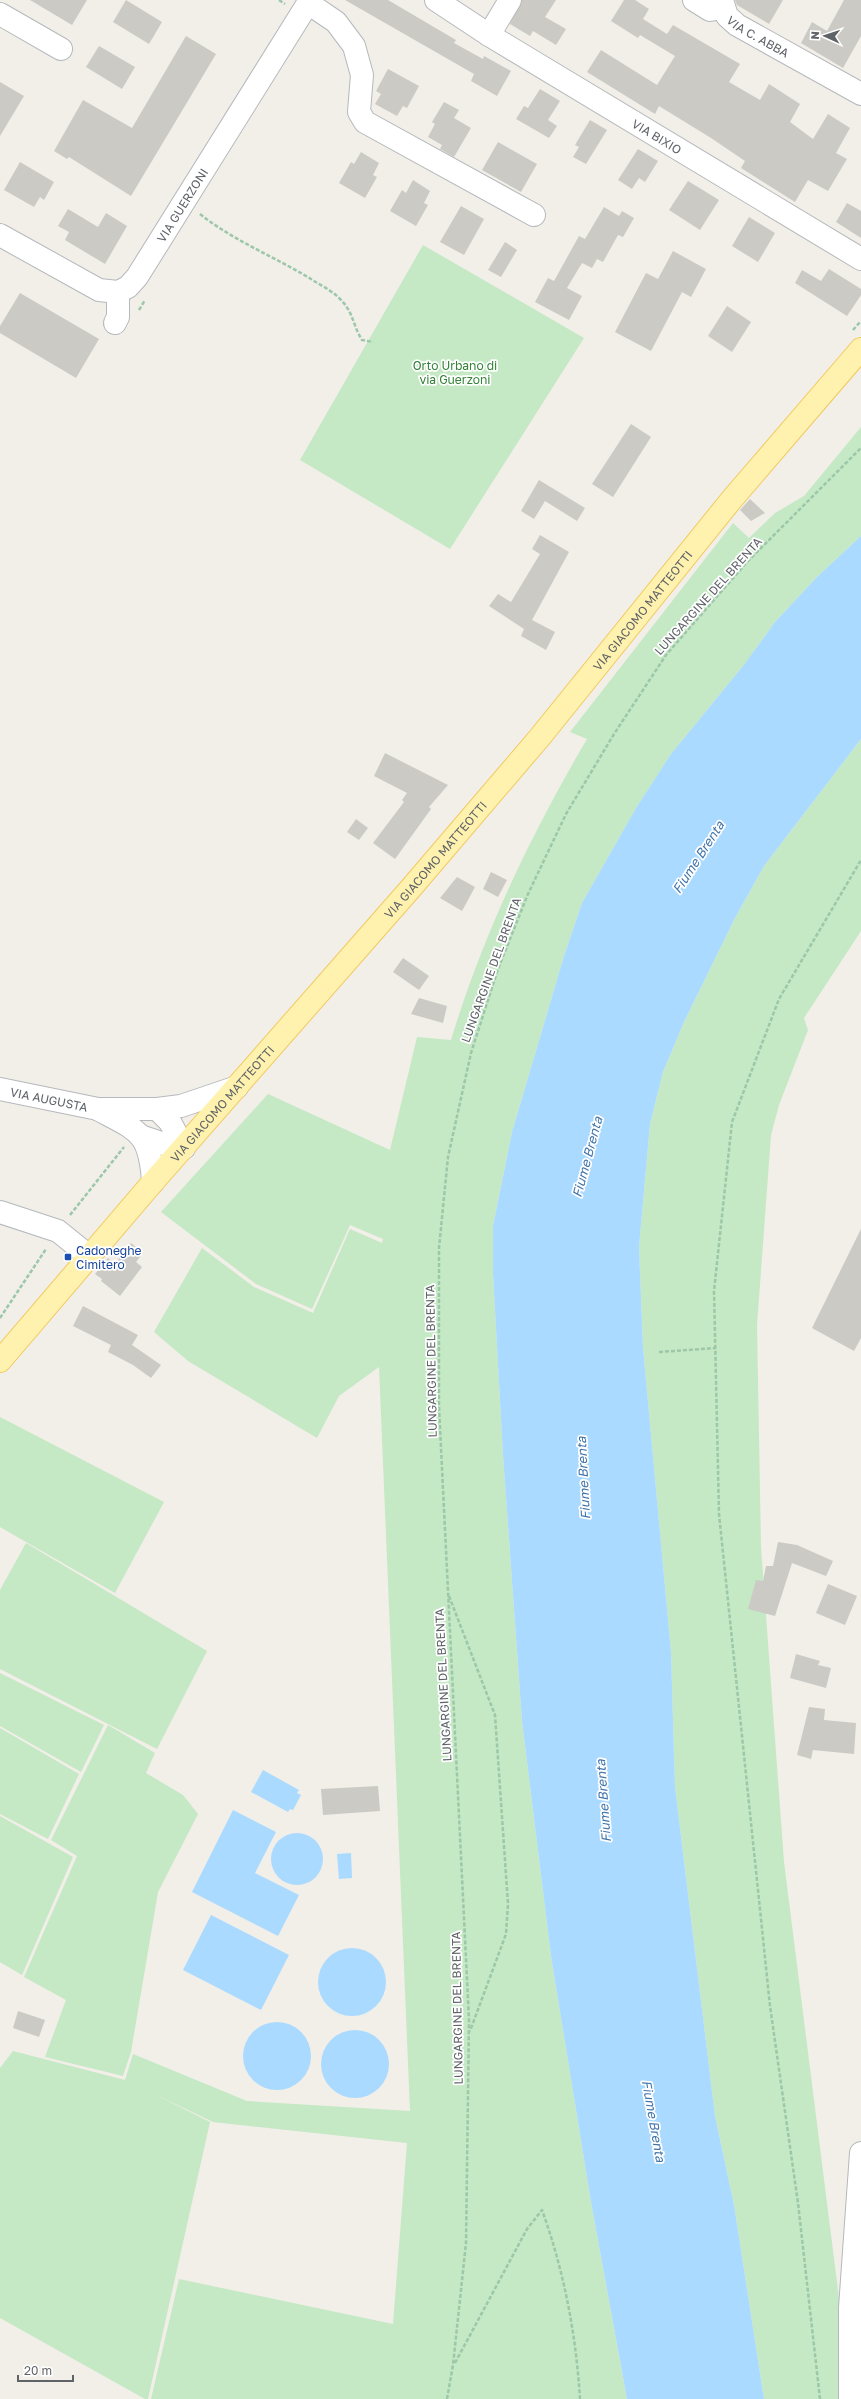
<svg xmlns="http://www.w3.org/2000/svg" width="861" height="2399" viewBox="0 0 861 2399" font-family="'Golos Text',sans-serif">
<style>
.green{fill:#c5e8c5}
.water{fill:#aadaff}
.building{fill:#cccac5}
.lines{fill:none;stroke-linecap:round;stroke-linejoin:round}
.minor-casing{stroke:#b5b8bc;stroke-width:24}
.major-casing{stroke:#f2c960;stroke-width:24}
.path{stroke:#9cc7a9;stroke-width:2.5;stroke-dasharray:4 2;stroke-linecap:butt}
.minor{stroke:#fff;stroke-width:22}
.major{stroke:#fff2af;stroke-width:22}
.transit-dot{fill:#1a4fb4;stroke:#fff;stroke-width:1.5}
.labels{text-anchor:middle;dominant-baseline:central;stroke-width:3.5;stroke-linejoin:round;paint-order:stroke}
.street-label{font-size:12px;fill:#5f6368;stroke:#fff}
.park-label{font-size:12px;fill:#348238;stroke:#fff}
.transit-label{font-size:12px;fill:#164399;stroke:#fff;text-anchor:start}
.water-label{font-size:13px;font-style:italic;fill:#4174aa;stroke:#fff}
</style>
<rect width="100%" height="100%" fill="#f1efe8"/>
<g class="green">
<path d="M 423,245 L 584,338 L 450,549 L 300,460 Z"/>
<path d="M 861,427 L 861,536 L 817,577 L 775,622 L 743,666 L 671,754 L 636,808 L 582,903 L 564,956 L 512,1132 L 493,1226 L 493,1274 L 503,1455 L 522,1721 L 551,1956 L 591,2202 L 627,2399 L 151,2399 L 179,2279 L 393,2324 L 407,2143 L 213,2122 L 150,2092 L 210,2122 L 148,2399 L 145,2399 L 0,2318 L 0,2068 L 13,2051 L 125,2080 L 133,2054 L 247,2101 L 410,2111 L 379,1367 L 339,1396 L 317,1438 L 188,1361 L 154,1332 L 202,1248 L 254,1287 L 313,1313 L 350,1229 L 382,1243 L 383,1239 L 350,1225 L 312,1309 L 256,1284 L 161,1212 L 268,1094 L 390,1150 L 417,1037 L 451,1040 C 483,934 531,834 587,739 L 570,732 L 733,523 L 749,538 L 775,513 L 804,496 Z"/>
<path d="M 861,739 L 861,931 L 804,1018 L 808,1030 L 779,1105 L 771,1135 L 757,1325 L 761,1547 L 784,1862 L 842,2322 L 843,2399 L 764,2399 L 734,2205 L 715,2116 L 675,1787 L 671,1652 L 643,1348 L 639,1247 L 650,1124 L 663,1072 L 684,1022 L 735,918 L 764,866 Z"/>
<path d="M 0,1417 L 164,1502 L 115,1593 L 0,1527 Z"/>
<path d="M 26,1543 L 207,1651 L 157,1749 L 0,1669 L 0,1590 Z"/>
<path d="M 0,1673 L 104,1725 L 81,1772 L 0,1726 Z"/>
<path d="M 108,1725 L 155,1753 L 146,1773 L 183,1795 L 198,1814 L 158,1892 L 131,2052 L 123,2076 L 45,2057 L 66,2000 L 24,1977 L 77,1856 L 51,1840 Z"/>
<path d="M 0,1728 L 79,1774 L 48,1839 L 0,1814 Z"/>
<path d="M 0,1816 L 73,1857 L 22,1975 L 0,1962 Z"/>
</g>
<g class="water">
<path d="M 861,536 L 861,739 L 764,866 L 735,918 L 684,1022 L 663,1072 L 650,1124 L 639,1247 L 643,1348 L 671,1652 L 675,1787 L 715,2116 L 734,2205 L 764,2399 L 627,2399 L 591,2202 L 551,1956 L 522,1721 L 503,1455 L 493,1274 L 493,1226 L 512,1132 L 564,956 L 582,903 L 636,808 L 671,754 L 743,666 L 775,622 L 817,577 Z"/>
<path d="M 263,1770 L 299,1790 L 297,1793 L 301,1795 L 293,1810 L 290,1809 L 288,1812 L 251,1792 Z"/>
<path d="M 233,1810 L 276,1832 L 255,1873 L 299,1895 L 278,1936 L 192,1892 Z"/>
<circle cx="297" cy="1859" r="26"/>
<path d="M 351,1853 L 352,1878 L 339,1879 L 337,1854 Z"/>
<path d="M 211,1915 L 289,1955 L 261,2010 L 183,1970 Z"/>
<circle cx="352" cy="1982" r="34"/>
<circle cx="277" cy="2056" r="34"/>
<circle cx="355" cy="2064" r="34"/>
</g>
<g class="building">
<path d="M 30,0 L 87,0 L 72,25 Z"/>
<path d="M 126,0 L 162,22 L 149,44 L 113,22 Z"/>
<path d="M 345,0 L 388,0 L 456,40 L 454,43 L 483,59 L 484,56 L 511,71 L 497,96 L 471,81 L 474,74 Z"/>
<path d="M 522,0 L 556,0 L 545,17 L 566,29 L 556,45 L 533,31 L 530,36 L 510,24 Z"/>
<path d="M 624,0 L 635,0 L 649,9 L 643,19 L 667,34 L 673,25 L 740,64 L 729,82 L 760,100 L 769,84 L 800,104 L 790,122 L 813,139 L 828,114 L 850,128 L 836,153 L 847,159 L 828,191 L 808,180 L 795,202 L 741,168 L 745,161 L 711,138 L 659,106 L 655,114 L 587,72 L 601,50 L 657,85 L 675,56 L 640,35 L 638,38 L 611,21 Z"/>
<path d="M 735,0 L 783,0 L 769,24 L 737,5 Z"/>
<path d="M 844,0 L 861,0 L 861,36 L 843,68 L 801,43 L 812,22 L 827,31 Z"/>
<path d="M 186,36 L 216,54 L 131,196 L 69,157 L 67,159 L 54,151 L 83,100 L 132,128 Z"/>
<path d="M 99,46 L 135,67 L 122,89 L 86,67 Z"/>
<path d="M 388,69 L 419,86 L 407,108 L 403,106 L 397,116 L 375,104 L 381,94 L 376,91 Z"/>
<path d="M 0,82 L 24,96 L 0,136 Z"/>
<path d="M 540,89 L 560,101 L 548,120 L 557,126 L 549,138 L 516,119 L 524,106 L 528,108 Z"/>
<path d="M 444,102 L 459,110 L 454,118 L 471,128 L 454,157 L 440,149 L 442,145 L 428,137 L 435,124 L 432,122 Z"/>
<path d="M 590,120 L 607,130 L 586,164 L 573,157 L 579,147 L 575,145 Z"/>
<path d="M 498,142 L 537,164 L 521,192 L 482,170 Z"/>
<path d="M 638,149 L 658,161 L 645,182 L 639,178 L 632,189 L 618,180 Z"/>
<path d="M 361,152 L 379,163 L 373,175 L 377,177 L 365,198 L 339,183 L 351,162 L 354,164 Z"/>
<path d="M 20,162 L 54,182 L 44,200 L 40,197 L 34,207 L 4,190 Z"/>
<path d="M 413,180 L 430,191 L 424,203 L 428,205 L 416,226 L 390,211 L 402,190 L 406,193 Z"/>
<path d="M 688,181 L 719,200 L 700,230 L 669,210 Z"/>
<path d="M 847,203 L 861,211 L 861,238 L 836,222 Z"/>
<path d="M 461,206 L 484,219 L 464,255 L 440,242 Z"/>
<path d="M 604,207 L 619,216 L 622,211 L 634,218 L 623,237 L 618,235 L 603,262 L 597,259 L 592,268 L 582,263 L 567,288 L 582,296 L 569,320 L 535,302 L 548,278 L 554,281 L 579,236 L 585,239 Z"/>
<path d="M 68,209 L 98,227 L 106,213 L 127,226 L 105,264 L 65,240 L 69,232 L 58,226 Z"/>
<path d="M 749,217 L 775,233 L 758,262 L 732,246 Z"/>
<path d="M 505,242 L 517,250 L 501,277 L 488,270 Z"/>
<path d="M 673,251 L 706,269 L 691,297 L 682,292 L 651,351 L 615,332 L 646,273 L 658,279 Z"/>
<path d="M 829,269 L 861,289 L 861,295 L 847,316 L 795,283 L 802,270 L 821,281 Z"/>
<path d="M 20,293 L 99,339 L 76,378 L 0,333 L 0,326 Z"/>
<path d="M 727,306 L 751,322 L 732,352 L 708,336 Z"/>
<path d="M 631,424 L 651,437 L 613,497 L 592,484 Z"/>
<path d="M 539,480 L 585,508 L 577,521 L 545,501 L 534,519 L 521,511 Z"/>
<path d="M 750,499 L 765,513 L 751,521 L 740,510 Z"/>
<path d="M 540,535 L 569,552 L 532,620 L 555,632 L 546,650 L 521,636 L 524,629 L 489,606 L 498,594 L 511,602 L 540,554 L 532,549 Z"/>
<path d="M 385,753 L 448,785 L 429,807 L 431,809 L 395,859 L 373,843 L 404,802 L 402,800 L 407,793 L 374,776 Z"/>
<path d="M 356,819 L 368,828 L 359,840 L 347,832 Z"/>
<path d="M 491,872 L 507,880 L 498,897 L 483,889 Z"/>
<path d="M 457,877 L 475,887 L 462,911 L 440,898 Z"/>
<path d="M 403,958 L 429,976 L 419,990 L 393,972 Z"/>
<path d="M 419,998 L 447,1006 L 443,1023 L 411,1014 Z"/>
<path d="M 861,1229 L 861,1338 L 854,1351 L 812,1328 Z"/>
<path d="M 131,1243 L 143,1253 L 136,1262 L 142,1267 L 120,1296 L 101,1281 L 102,1279 L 95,1274 L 108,1258 L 115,1264 Z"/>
<path d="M 83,1306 L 138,1335 L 132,1345 L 161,1365 L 151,1378 L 133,1365 L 108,1352 L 111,1345 L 73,1326 Z"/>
<path d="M 778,1542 L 797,1545 L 833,1561 L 826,1576 L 792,1563 L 775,1616 L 748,1609 L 756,1580 L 763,1581 L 766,1566 L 773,1566 Z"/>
<path d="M 828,1584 L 857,1596 L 845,1625 L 816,1613 Z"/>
<path d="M 796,1654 L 820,1661 L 818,1665 L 831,1668 L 826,1688 L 790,1678 Z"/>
<path d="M 809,1707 L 825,1709 L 824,1720 L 856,1723 L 854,1754 L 813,1750 L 811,1759 L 797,1755 Z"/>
<path d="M 378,1786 L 380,1811 L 323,1815 L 321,1789 Z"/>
<path d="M 18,2011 L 45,2020 L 39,2037 L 13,2028 Z"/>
</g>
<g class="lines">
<defs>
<g id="minor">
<path d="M 436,0 L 489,35"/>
<path id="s1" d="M 510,0 L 489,35 L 861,259"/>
<path d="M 694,0 L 710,10 L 723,8"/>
<path id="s2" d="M 722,0 L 727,16 L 737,25 L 861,94"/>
<path d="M 308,3 L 336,22 L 354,46 L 362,75 L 359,112 L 365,122 L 534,215"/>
<path d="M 0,14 L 61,49"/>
<path id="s3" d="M 0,235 L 99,290 L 118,292 L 128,287 L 137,277 L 310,0"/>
<path d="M 115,323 L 118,317 L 118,292"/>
<path id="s4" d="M 0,1089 L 98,1109 L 157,1109 L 181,1106 L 237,1087"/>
<path d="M 99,1110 C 139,1131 150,1133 153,1182"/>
<path d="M 143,1137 L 170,1146 L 184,1148 L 170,1122 L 157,1109"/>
<path d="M 0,1212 L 58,1231 L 89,1256"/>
<path d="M 850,2399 L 850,2308 L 861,2153"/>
</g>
<g id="major">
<path id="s5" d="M 0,1361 L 153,1182 L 411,888 L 540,737 L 732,499 L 861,349"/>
</g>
</defs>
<use href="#minor" class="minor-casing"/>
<use href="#major" class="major-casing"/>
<g class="path">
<path d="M 279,0 L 285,4"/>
<path d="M 200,214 C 234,241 275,257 311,279 C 320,285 331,290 339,298 C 354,312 352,324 362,340 L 373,342"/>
<path d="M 139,310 L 145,300"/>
<path d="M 853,330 L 861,321"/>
<path d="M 70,1215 L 124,1147"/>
<path d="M 0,1318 L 46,1249"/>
<path d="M 659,1352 L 716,1348"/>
<path d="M 449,1596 L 495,1715 L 508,1904 L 506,1934 L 470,2031"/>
<path d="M 455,2363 L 527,2229 L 542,2210 C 564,2271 576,2334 580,2399"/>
<path d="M 447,2399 L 453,2365 L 466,2243 L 469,2020 L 439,1407 L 439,1248 L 448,1157 L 471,1053 L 498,969 L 528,894 L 566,814 L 614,734 L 666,655 L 747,562 L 861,448"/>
<path d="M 820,2399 L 798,2203 L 770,2006 L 719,1514 L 714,1291 L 732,1122 L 779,999 L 861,860"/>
</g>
<use href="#minor" class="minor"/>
<use href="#major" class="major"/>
</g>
<rect class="transit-dot" x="64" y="1253" width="8" height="8" rx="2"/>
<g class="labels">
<g class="street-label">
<text stroke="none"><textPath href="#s2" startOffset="54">VIA C. ABBA</textPath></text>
<text stroke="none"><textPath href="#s1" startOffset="237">VIA BIXIO</textPath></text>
<text stroke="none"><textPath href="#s3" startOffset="242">VIA GUERZONI</textPath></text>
<text transform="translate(708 596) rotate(-48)">LUNGARGINE DEL BRENTA</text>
<text stroke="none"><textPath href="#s5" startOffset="988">VIA GIACOMO MATTEOTTI</textPath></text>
<text stroke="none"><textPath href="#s5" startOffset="664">VIA GIACOMO MATTEOTTI</textPath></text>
<text transform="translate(491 970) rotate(-70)">LUNGARGINE DEL BRENTA</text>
<text stroke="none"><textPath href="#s4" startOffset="50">VIA AUGUSTA</textPath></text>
<text stroke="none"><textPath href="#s5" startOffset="340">VIA GIACOMO MATTEOTTI</textPath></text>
<text transform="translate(431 1361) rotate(-91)">LUNGARGINE DEL BRENTA</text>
<text transform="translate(443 1685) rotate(-93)">LUNGARGINE DEL BRENTA</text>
<text transform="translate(457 2008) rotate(-91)">LUNGARGINE DEL BRENTA</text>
</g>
<g class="park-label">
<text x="455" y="365">Orto Urbano di<tspan x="455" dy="14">via Guerzoni</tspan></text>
</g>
<g class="transit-label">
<text x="76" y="1250">Cadoneghe<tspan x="76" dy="14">Cimitero</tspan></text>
</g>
<g class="water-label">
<text transform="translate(698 857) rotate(-57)">Fiume Brenta</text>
<text transform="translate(587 1157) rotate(-75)">Fiume Brenta</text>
<text transform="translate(583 1478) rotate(-93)">Fiume Brenta</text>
<text transform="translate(603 1801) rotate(-94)">Fiume Brenta</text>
<text transform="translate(654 2121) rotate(80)">Fiume Brenta</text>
</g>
</g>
<g transform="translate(825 36) rotate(273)" stroke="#ffffff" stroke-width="3" paint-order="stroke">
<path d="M0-3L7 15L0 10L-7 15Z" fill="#5f6368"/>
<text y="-6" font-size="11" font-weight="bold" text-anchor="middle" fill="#5f6368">N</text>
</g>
<path d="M18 2375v6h55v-6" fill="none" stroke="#5f6368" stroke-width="2"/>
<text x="24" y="2375" font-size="12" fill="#5f6368" stroke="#ffffff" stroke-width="3" paint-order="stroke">20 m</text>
</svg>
